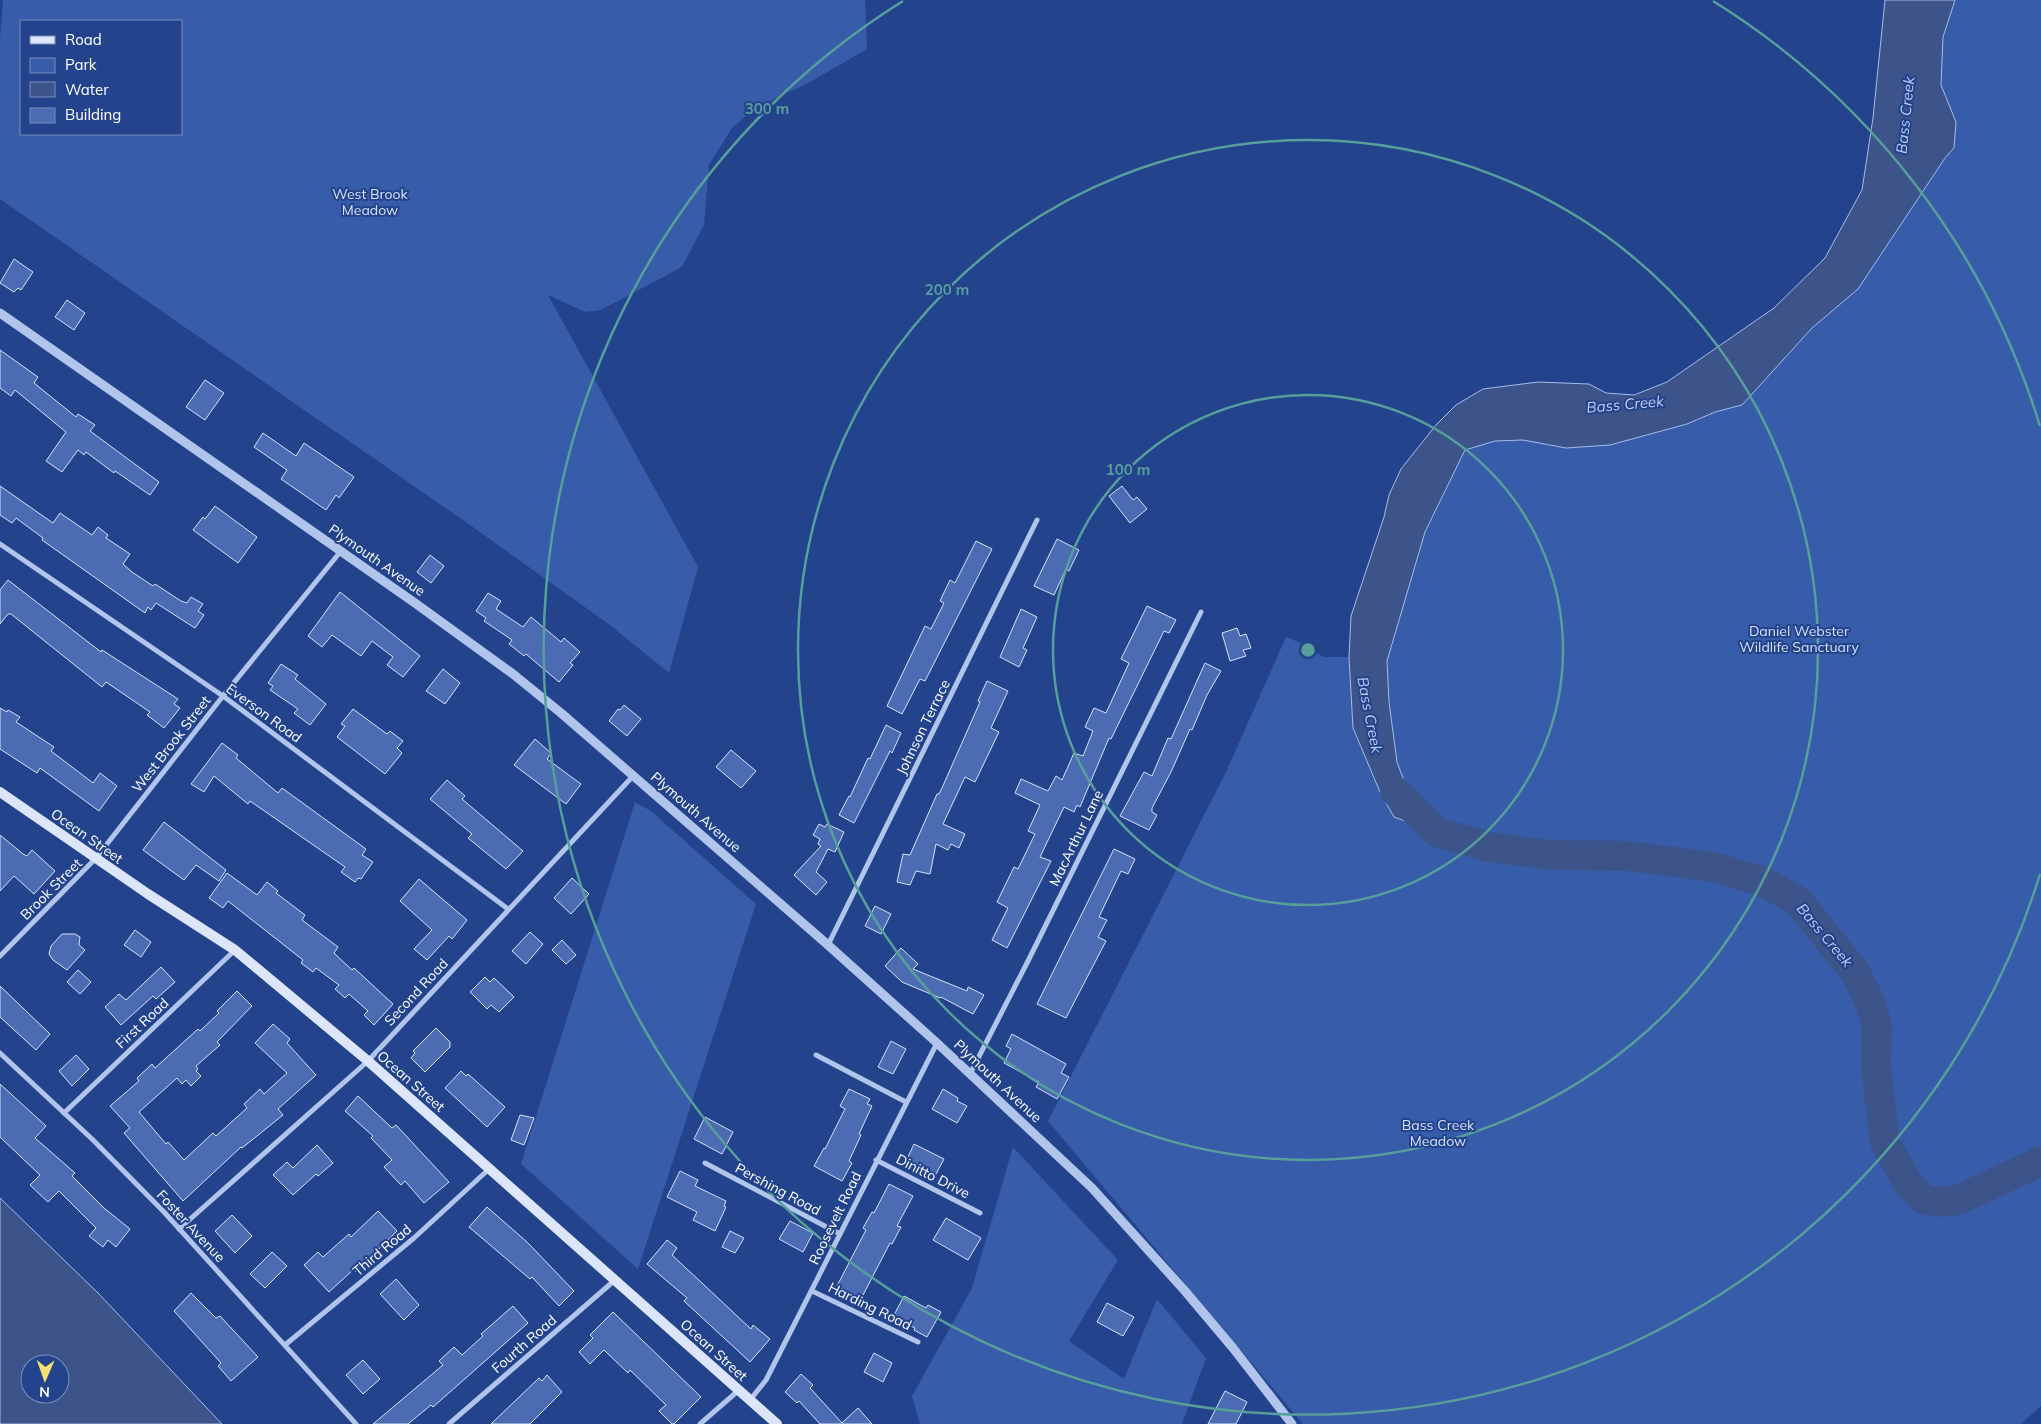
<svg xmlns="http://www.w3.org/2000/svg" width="2041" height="1424" viewBox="0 0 2041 1424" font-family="Mulish,sans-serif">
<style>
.green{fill:#375ca9;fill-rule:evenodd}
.water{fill:#3c5489;stroke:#a5bdec;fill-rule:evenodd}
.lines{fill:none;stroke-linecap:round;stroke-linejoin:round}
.river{stroke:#3c5489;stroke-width:30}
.building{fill:#4b6cb3;stroke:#d6e1f8}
.minor{stroke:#b1c4eb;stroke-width:5}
.tertiary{stroke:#b1c4eb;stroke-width:9}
.secondary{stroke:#dce5f9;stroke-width:10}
.ring{fill:none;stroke:#579f9a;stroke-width:2.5}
.labels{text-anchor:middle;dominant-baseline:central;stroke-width:4;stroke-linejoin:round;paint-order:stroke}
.park-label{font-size:14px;fill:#d6e1f8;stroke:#23438c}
.street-label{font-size:14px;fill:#fff;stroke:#23438c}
.water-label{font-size:15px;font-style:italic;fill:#bdcef2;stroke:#23438c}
.centre{fill:#579f9a;stroke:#23438c;stroke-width:2.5}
.ring-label{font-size:15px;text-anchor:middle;font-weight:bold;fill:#579f9a;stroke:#23438c;stroke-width:4;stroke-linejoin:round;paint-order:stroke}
</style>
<rect width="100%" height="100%" fill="#23438c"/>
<g class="green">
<path d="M 3,0 L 865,0 L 867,49 L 812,81 L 755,108 L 732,128 L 709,165 L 704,225 L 682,267 L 601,310 L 585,312 L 548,295 L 698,567 L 669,673 L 610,625 L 470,525 L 0,199 L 0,39 ZM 181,21 L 181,134 L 21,134 L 21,21 Z"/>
<path d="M 1955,0 L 2041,0 L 2041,1406 L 2021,1424 L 1303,1424 L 1048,1121 L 1226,772 L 1286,637 L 1301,643 L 1311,650 L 1324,657 L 1349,657 L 1353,728 L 1429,813 L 1406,786 L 1397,762 L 1389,702 L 1387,661 L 1425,532 L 1465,450 L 1494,441 L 1523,440 L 1566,448 L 1610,445 L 1687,424 L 1715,412 L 1742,405 L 1812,328 L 1858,289 L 1945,158 L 1954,148 L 1956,122 L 1941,85 L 1943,37 Z"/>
<path d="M 635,802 L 651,811 L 756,904 L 638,1269 L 521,1164 Z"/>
<path d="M 1013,1147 L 1118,1260 L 1069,1341 L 1124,1379 L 1157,1299 L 1206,1358 L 1182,1424 L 920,1424 L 912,1396 L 972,1288 Z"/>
</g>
<g class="water">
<path d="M 1885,0 L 1955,0 L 1943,37 L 1941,85 L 1956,122 L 1954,148 L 1945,158 L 1858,289 L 1812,328 L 1742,405 L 1715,412 L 1687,424 L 1610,445 L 1566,448 L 1523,440 L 1495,441 L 1465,450 L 1425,532 L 1387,661 L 1389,702 L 1397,762 L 1406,786 L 1429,814 L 1423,820 L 1411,823 L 1394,817 L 1380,792 L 1353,728 L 1349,657 L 1351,616 L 1384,517 L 1389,495 L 1401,469 L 1436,425 L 1456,405 L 1483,389 L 1538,382 L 1589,384 L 1606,393 L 1634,395 L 1667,382 L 1774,308 L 1825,258 L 1862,190 L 1873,118 Z"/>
<path d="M 0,1198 L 98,1293 L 222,1424 L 0,1424 ZM 30,1364 L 60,1364 L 60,1394 L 30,1394 Z"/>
</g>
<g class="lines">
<path class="river" d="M 1395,791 L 1437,832 L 1489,847 L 1550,855 L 1629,856 L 1712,867 L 1761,881 L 1798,901 L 1855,972 L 1871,1005 L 1877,1025 L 1876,1067 L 1885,1143 L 1908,1183 L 1923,1199 L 1935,1202 L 1958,1200 L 2041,1161"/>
</g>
<g class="building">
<path d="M 14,259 L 33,272 L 21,290 L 18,288 L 14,292 L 0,283 Z"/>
<path d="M 67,300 L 85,313 L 74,330 L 55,317 Z"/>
<path d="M 0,350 L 38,377 L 34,383 L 76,417 L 78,414 L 95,425 L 90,431 L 159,482 L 150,495 L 115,471 L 114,473 L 86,452 L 84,455 L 78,450 L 62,472 L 46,461 L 66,432 L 15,390 L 11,396 L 0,388 Z"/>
<path d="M 205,380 L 224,393 L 205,420 L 186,407 Z"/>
<path d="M 263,433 L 296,456 L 304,443 L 354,477 L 339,498 L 336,495 L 326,510 L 281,479 L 287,470 L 254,447 Z"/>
<path d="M 0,486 L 53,523 L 60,513 L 92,535 L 98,527 L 108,535 L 106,538 L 130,554 L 123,564 L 132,572 L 153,586 L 155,584 L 181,601 L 187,603 L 191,597 L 203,604 L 198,611 L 204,615 L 195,628 L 156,603 L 151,610 L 148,607 L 145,613 L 42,540 L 43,538 L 16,518 L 12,523 L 0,515 Z"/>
<path d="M 1122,486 L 1133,500 L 1137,497 L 1147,509 L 1130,523 L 1109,496 Z"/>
<path d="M 215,506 L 257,537 L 238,563 L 193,530 L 203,517 L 205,519 Z"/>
<path d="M 1057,539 L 1079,550 L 1069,571 L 1066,569 L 1054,595 L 1034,586 Z"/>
<path d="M 976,541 L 992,549 L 925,681 L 920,679 L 902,714 L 887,706 L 925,626 L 931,629 L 944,603 L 940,601 L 950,580 L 955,583 Z"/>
<path d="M 430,555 L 444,566 L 431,583 L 417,572 Z"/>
<path d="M 8,580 L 101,652 L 102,650 L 178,699 L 174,704 L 180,708 L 164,728 L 147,715 L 150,712 L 106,682 L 102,687 L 11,614 L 8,614 L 0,624 L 0,590 Z"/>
<path d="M 340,592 L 420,656 L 403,677 L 387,665 L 393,657 L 372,641 L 361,656 L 332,635 L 322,647 L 308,636 Z"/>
<path d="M 488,593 L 501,601 L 496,609 L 523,627 L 531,617 L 561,642 L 564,638 L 580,652 L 570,663 L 573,665 L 559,682 L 526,654 L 524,656 L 509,644 L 512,640 L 484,621 L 486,618 L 476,611 Z"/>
<path d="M 1147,606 L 1176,620 L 1169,633 L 1164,631 L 1111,739 L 1109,738 L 1080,807 L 1077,805 L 1074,812 L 1064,807 L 1040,857 L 1051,861 L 1007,948 L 992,940 L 1008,908 L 997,902 L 1014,867 L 1018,869 L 1035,834 L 1028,831 L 1040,805 L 1015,793 L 1021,779 L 1048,791 L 1056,776 L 1062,780 L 1074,753 L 1083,756 L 1093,731 L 1085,727 L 1094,708 L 1106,713 L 1129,663 L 1121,659 Z"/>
<path d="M 1021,609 L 1037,617 L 1023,648 L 1027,650 L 1019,667 L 1000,657 Z"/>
<path d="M 1237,628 L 1240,636 L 1246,634 L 1251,648 L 1243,650 L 1246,656 L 1230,661 L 1222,633 Z"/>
<path d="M 1205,663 L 1221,671 L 1207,695 L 1192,730 L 1190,729 L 1171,772 L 1152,808 L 1152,812 L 1157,815 L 1149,830 L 1120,816 L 1144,772 L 1152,776 L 1168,738 L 1171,739 Z"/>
<path d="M 281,664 L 298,675 L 295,679 L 326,704 L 310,725 L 294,713 L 298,709 L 270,690 L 273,686 L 268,683 Z"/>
<path d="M 443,669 L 460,683 L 445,704 L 426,691 Z"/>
<path d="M 987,681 L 1008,691 L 991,728 L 999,732 L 975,782 L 965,777 L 943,824 L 965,834 L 959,848 L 951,844 L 948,850 L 936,844 L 930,874 L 916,871 L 910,885 L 897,882 L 903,854 L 910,855 L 937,794 L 939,794 L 942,788 L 980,702 L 978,701 Z"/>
<path d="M 624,705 L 641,719 L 627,736 L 609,721 L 618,709 L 620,710 Z"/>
<path d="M 0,708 L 7,712 L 8,710 L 20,717 L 16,722 L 54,747 L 51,751 L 93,783 L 100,773 L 117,786 L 99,811 L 40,768 L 37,773 L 0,749 Z"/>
<path d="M 353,709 L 387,734 L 390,731 L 403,741 L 397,748 L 402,753 L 385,774 L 337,737 L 345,726 L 341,724 Z"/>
<path d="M 886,725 L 901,733 L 892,753 L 890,751 L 854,823 L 839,815 L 849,796 L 850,797 L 868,758 L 870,759 Z"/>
<path d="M 535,739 L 551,753 L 547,759 L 581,784 L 566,804 L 514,765 Z"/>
<path d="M 222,743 L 238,755 L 236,758 L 278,793 L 282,788 L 366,849 L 362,855 L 373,862 L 361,879 L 358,878 L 355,882 L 341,872 L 345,867 L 250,801 L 248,804 L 214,776 L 204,792 L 191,784 Z"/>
<path d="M 731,750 L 756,771 L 741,788 L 716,767 Z"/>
<path d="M 447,780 L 465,796 L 462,799 L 523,851 L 506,869 L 468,838 L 472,834 L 430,799 Z"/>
<path d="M 164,822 L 226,870 L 219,881 L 196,865 L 184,880 L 143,850 Z"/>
<path d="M 819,824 L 825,827 L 827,824 L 844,832 L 835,852 L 828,849 L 816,872 L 827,882 L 816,895 L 794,875 L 821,846 L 818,844 L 820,839 L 813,835 Z"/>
<path d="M 0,835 L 23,854 L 27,856 L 32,850 L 55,871 L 34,894 L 14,876 L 0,891 Z"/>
<path d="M 1114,849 L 1135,859 L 1128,874 L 1121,871 L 1099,917 L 1107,920 L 1098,937 L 1106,941 L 1066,1018 L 1037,1004 Z"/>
<path d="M 227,873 L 257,895 L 267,882 L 278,891 L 276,893 L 305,915 L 302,920 L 338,947 L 334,953 L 352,970 L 354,968 L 393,1004 L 374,1025 L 364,1015 L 368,1011 L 349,994 L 345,998 L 335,989 L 339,985 L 316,968 L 313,972 L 301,963 L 303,960 L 228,901 L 223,908 L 209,898 Z"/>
<path d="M 572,878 L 589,894 L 571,914 L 554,898 Z"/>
<path d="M 419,879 L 467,920 L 452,939 L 449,936 L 427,960 L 414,949 L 432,930 L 400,901 Z"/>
<path d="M 875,906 L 891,914 L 881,934 L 865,926 Z"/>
<path d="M 135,930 L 151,942 L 141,957 L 124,945 Z"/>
<path d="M 530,932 L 543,944 L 526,964 L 512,951 Z"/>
<path d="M 62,934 L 75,934 L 80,937 L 79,945 L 85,950 L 67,970 L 53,960 L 49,954 L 51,946 Z"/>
<path d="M 562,940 L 576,955 L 566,964 L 552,950 Z"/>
<path d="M 901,948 L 918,964 L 913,969 L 967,991 L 968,987 L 984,995 L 973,1014 L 941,997 L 940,998 L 902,982 L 885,966 Z"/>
<path d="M 161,967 L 175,982 L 156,999 L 153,996 L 121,1025 L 105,1007 L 119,994 L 126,1000 Z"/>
<path d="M 78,970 L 91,982 L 80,994 L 67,982 Z"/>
<path d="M 485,977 L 490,982 L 494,978 L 514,997 L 499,1012 L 491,1005 L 487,1009 L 470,992 Z"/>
<path d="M 0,986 L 50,1034 L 36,1050 L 0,1017 Z"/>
<path d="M 237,991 L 252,1006 L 217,1042 L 220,1045 L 196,1066 L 198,1069 L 196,1071 L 201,1076 L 191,1086 L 186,1080 L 182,1084 L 177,1078 L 139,1112 L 166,1144 L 168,1142 L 184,1160 L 213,1133 L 216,1136 L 247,1108 L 244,1104 L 260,1089 L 264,1094 L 287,1073 L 255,1043 L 273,1024 L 290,1039 L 287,1043 L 316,1075 L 278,1109 L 283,1115 L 242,1148 L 241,1147 L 183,1201 L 124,1133 L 130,1128 L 110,1106 L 139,1081 L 137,1078 L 152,1064 L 155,1068 L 198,1029 L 200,1031 L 219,1013 L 217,1011 Z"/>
<path d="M 436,1028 L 450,1042 L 450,1047 L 425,1072 L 411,1058 L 415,1053 L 413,1051 Z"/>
<path d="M 1012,1034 L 1066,1064 L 1061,1073 L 1069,1077 L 1057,1099 L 1036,1087 L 1039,1082 L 1004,1063 L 1011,1049 L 1006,1046 Z"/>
<path d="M 891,1041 L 906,1049 L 893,1074 L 878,1067 Z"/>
<path d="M 76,1055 L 89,1069 L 72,1086 L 59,1071 Z"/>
<path d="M 461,1071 L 466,1076 L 468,1074 L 505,1107 L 487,1127 L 445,1088 Z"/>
<path d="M 0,1084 L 46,1126 L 35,1138 L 75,1173 L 72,1176 L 104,1208 L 130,1229 L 116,1247 L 108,1240 L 103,1247 L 89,1236 L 96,1228 L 59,1191 L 48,1202 L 30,1185 L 40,1175 L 0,1137 Z"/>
<path d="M 849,1089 L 870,1099 L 867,1104 L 872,1106 L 859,1134 L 861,1135 L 849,1161 L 852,1163 L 842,1181 L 814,1166 L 824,1148 L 825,1149 L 845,1109 L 840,1106 Z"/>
<path d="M 943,1089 L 958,1098 L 957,1101 L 967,1106 L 957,1123 L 932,1109 Z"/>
<path d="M 358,1096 L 392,1128 L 396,1125 L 449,1182 L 424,1203 L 405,1181 L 401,1185 L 384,1167 L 392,1160 L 371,1138 L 373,1136 L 345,1111 Z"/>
<path d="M 520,1115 L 534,1118 L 524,1145 L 511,1140 Z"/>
<path d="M 705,1117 L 733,1132 L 722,1154 L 694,1139 Z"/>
<path d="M 914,1144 L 944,1159 L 936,1174 L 907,1159 Z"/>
<path d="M 317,1145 L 333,1163 L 318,1176 L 316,1174 L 293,1195 L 273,1175 L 287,1162 L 293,1168 Z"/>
<path d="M 680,1171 L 698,1180 L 695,1186 L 726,1201 L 724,1206 L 726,1207 L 715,1231 L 693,1220 L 697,1212 L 667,1197 Z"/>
<path d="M 889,1184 L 913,1196 L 897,1226 L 901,1227 L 892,1244 L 890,1243 L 861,1299 L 837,1286 L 866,1230 L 863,1228 L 872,1212 L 874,1213 Z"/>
<path d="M 487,1207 L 527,1242 L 574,1291 L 559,1306 L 532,1277 L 530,1279 L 469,1227 Z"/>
<path d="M 378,1211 L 397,1231 L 356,1272 L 354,1269 L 329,1292 L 304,1265 L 318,1252 L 323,1257 L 349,1234 L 351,1237 Z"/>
<path d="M 232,1215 L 252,1236 L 235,1253 L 215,1231 Z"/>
<path d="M 946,1218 L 981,1238 L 968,1260 L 933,1240 Z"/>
<path d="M 790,1221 L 813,1233 L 803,1252 L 779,1239 Z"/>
<path d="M 730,1231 L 744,1238 L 735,1253 L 722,1247 Z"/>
<path d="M 667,1240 L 677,1248 L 672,1255 L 751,1329 L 753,1325 L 770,1339 L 750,1362 L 684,1301 L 687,1298 L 647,1264 Z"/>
<path d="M 272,1252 L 287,1266 L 265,1288 L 250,1274 Z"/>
<path d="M 396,1279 L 419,1305 L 404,1320 L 380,1294 Z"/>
<path d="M 191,1293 L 216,1318 L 220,1316 L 258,1357 L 231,1381 L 218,1366 L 221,1363 L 174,1311 Z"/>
<path d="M 904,1296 L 926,1308 L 928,1305 L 941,1312 L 927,1337 L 914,1330 L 915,1328 L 893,1317 Z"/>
<path d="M 1107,1303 L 1134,1317 L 1123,1336 L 1097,1322 Z"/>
<path d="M 513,1306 L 528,1323 L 433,1407 L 431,1405 L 408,1424 L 373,1424 L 443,1365 L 439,1361 L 454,1347 L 462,1355 L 483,1336 L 481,1334 Z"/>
<path d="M 613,1312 L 701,1397 L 674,1424 L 672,1424 L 659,1411 L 666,1405 L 630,1370 L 628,1373 L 604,1350 L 590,1364 L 579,1352 L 593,1338 L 590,1335 Z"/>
<path d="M 874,1353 L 892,1363 L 883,1382 L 864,1372 Z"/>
<path d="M 363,1360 L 380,1379 L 363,1394 L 346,1375 Z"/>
<path d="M 801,1374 L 813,1385 L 810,1388 L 842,1423 L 858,1408 L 872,1424 L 820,1424 L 799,1401 L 797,1403 L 785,1392 Z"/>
<path d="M 547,1375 L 562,1392 L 530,1424 L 491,1424 L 539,1378 L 542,1381 Z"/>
<path d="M 1225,1391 L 1247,1402 L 1236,1424 L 1208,1424 Z"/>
</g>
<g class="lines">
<g class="minor">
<path d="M 0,544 L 223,696 L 508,909"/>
<path d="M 828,945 L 1037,520"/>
<path d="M 0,956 L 96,858 L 223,696 L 341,551"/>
<path d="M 0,1053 L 92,1139 L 164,1212 L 356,1424"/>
<path d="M 816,1055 L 906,1102"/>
<path d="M 970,1074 L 1028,961 L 1201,612"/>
<path d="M 64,1113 L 235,950"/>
<path d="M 876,1160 L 980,1213"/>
<path d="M 705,1163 L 840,1234"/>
<path d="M 179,1229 L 368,1061 L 633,776"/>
<path d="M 812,1291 L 918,1342"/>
<path d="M 285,1345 L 414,1238 L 489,1169"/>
<path d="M 750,1400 L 766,1380 L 937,1043"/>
<path d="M 449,1424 L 615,1280"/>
<path d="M 700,1424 L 739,1390"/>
</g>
<path class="tertiary" d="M 0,313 L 415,603 L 513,674 L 561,713 L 828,945 L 937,1043 L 1092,1188 L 1185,1291 L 1233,1348 L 1292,1424"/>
<path class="secondary" d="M 0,792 L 148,894 L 235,950 L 368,1061 L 777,1424"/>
</g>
<g class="ring">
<circle cx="1308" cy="650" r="255"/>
<circle cx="1308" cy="650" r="510"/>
<path d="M2040 874A765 765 0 1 1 903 1M1713 1A765 765 0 0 1 2040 426"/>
</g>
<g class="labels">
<g class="park-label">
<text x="370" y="194">West Brook<tspan x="370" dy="16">Meadow</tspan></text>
<text x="1799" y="631">Daniel Webster<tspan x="1799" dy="16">Wildlife Sanctuary</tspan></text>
<text x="1438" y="1125">Bass Creek<tspan x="1438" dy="16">Meadow</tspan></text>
</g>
<g class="street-label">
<text transform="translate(377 560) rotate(35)">Plymouth Avenue</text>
<text transform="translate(264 713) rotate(36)">Everson Road</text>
<text transform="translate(923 727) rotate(-64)">Johnson Terrace</text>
<text transform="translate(171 744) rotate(-52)">West Brook Street</text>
<text transform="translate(696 812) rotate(41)">Plymouth Avenue</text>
<text transform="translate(87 836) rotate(35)">Ocean Street</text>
<text transform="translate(1076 838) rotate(-64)">MacArthur Lane</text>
<text transform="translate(51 889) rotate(-45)">Brook Street</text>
<text transform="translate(416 992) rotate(-47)">Second Road</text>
<text transform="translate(142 1023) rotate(-43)">First Road</text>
<text transform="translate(411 1081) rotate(41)">Ocean Street</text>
<text transform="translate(998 1081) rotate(43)">Plymouth Avenue</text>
<text transform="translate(933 1176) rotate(27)">Dinitto Drive</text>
<text transform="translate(778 1189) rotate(28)">Pershing Road</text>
<text transform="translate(835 1218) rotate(-64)">Roosevelt Road</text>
<text transform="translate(191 1226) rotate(47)">Foster Avenue</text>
<text transform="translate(382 1250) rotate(-40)">Third Road</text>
<text transform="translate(870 1306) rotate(26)">Harding Road</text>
<text transform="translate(524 1344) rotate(-41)">Fourth Road</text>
<text transform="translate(714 1350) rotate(42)">Ocean Street</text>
</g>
<g class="water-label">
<text transform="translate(1905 115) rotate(-84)">Bass Creek</text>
<text transform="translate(1625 404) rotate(-5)">Bass Creek</text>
<text transform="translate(1370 715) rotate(79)">Bass Creek</text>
<text transform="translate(1825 935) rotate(50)">Bass Creek</text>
</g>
</g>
<circle cx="1308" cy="650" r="8" class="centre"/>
<g class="ring-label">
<text x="767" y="114">300 m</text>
<text x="947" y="295">200 m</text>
<text x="1128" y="475">100 m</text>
</g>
<rect x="20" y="20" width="162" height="115" fill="#23438c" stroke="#7b8eba"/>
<rect x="30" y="36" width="25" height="8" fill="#dce5f9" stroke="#7b8eba"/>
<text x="65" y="45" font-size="15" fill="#ffffff">Road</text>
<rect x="30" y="58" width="25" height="15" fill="#375ca9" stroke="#7b8eba"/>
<text x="65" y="70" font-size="15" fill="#ffffff">Park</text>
<rect x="30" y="82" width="25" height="15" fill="#3c5489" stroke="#7b8eba"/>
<text x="65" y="95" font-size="15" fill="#ffffff">Water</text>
<rect x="30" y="108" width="25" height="15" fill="#4b6cb3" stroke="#7b8eba"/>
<text x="65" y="120" font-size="15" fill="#ffffff">Building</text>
<g transform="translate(45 1379) rotate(182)"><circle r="24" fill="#23438c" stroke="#7b8eba"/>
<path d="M0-4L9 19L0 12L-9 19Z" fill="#f6e274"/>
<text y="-8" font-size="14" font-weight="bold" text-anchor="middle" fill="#ffffff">N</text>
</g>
</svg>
